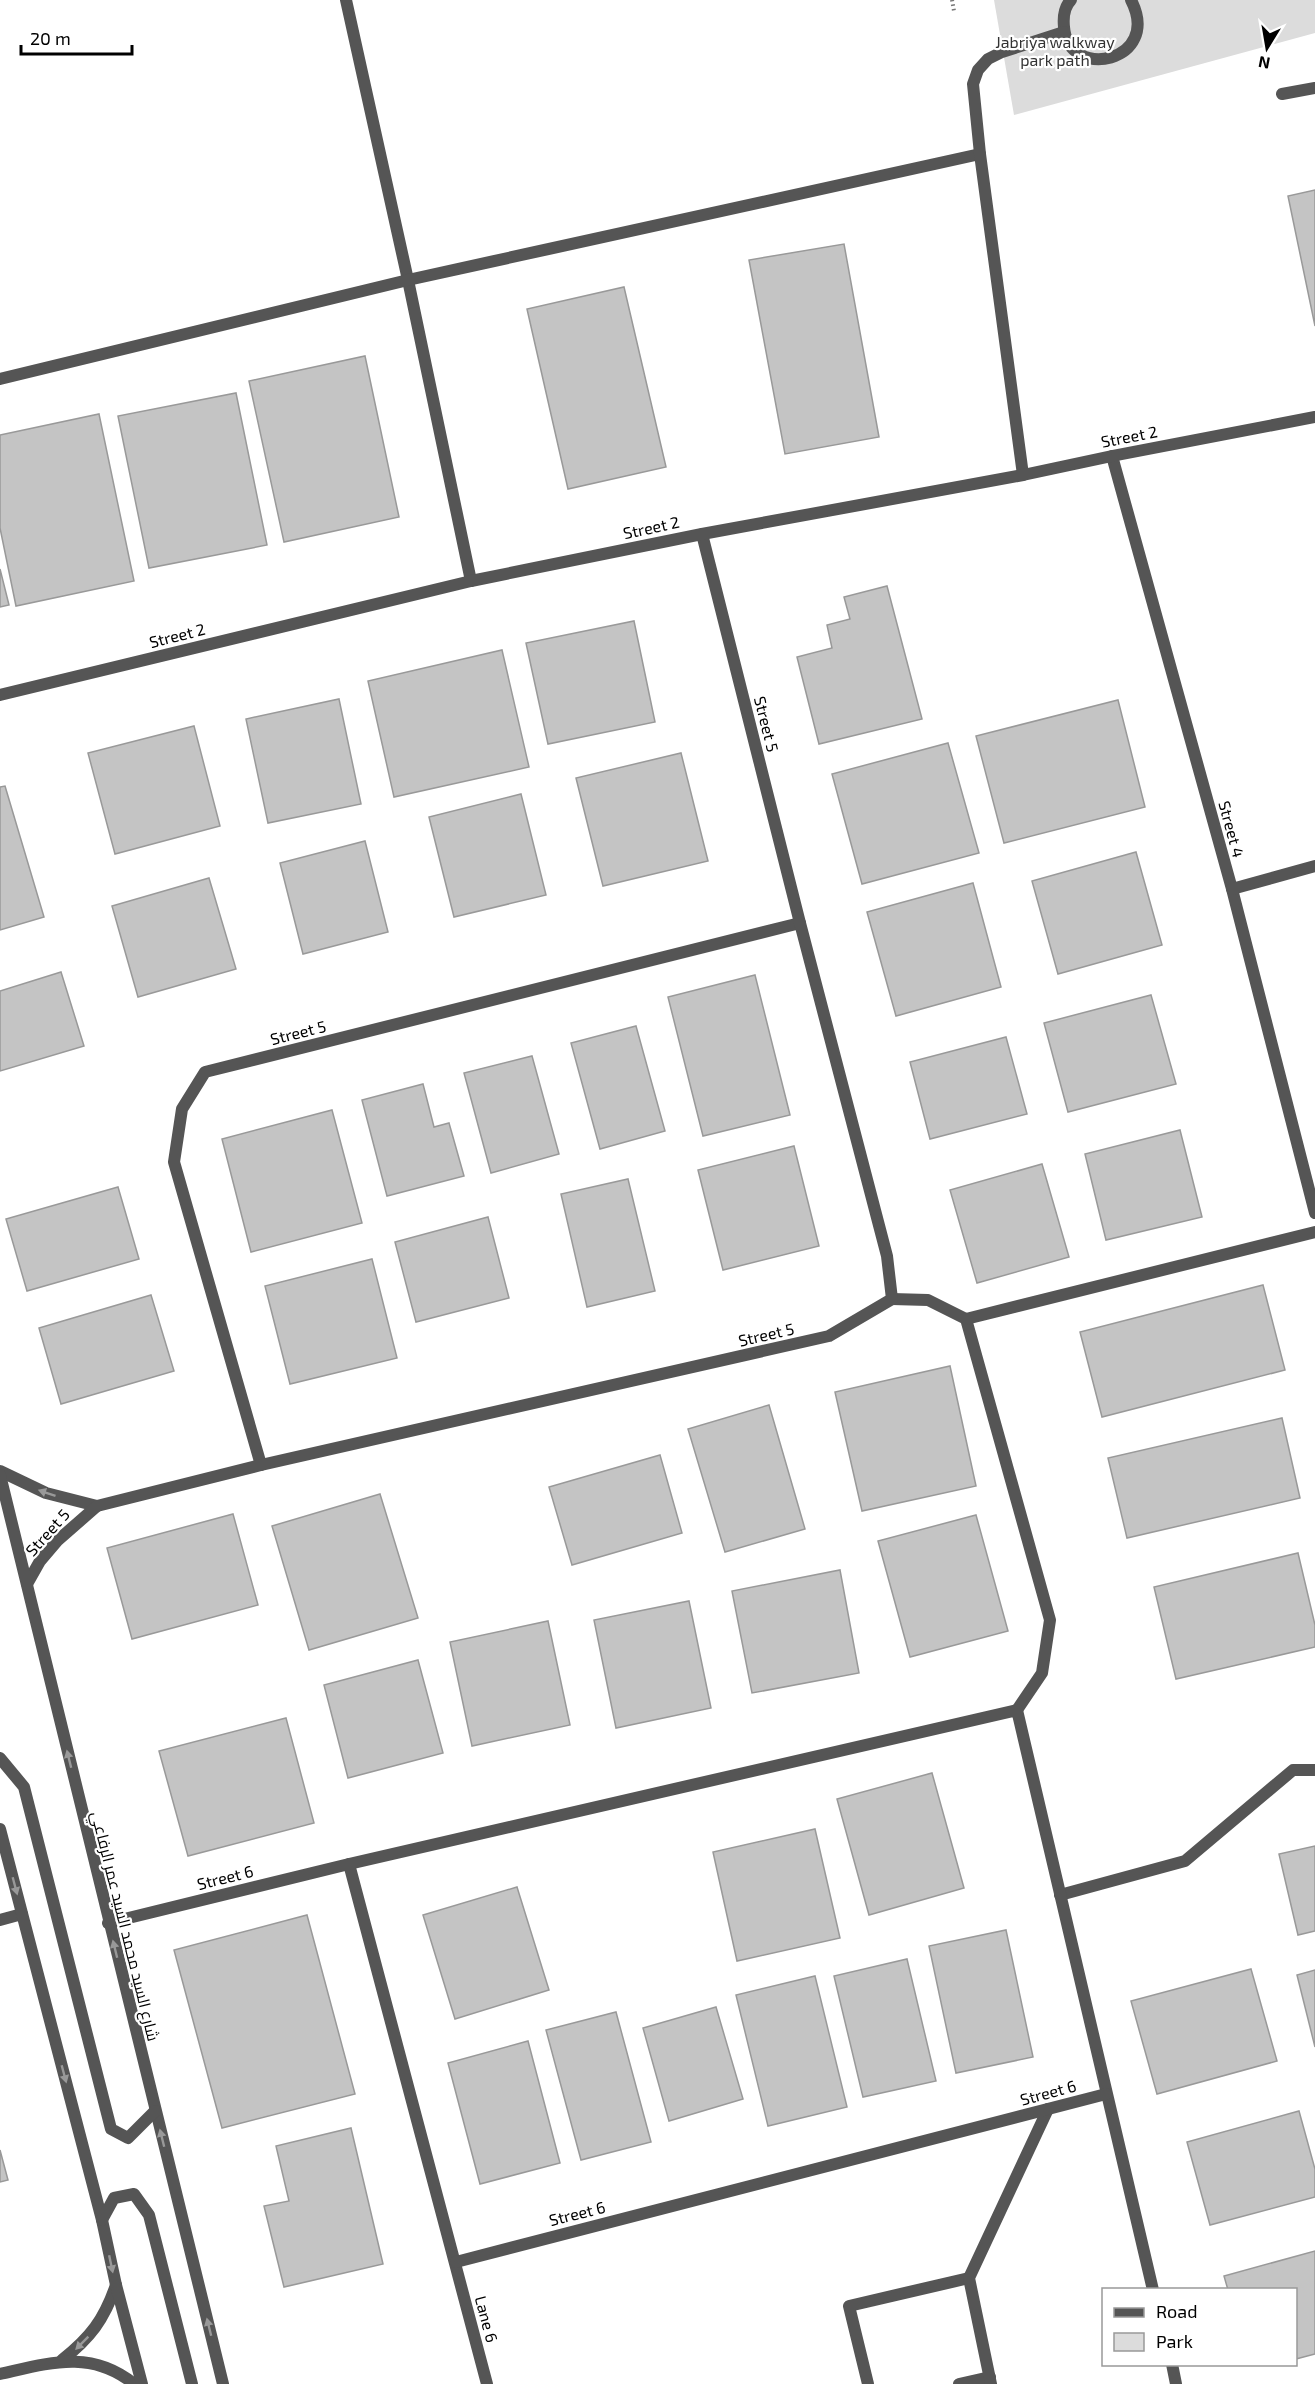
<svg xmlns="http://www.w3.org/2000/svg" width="1315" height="2384" viewBox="0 0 1315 2384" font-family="'Exo 2',Cairo,sans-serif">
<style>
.green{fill:#dcdcdc}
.building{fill:#c4c4c4;stroke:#999;stroke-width:1.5}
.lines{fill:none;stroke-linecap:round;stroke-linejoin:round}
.path{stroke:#777;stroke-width:4;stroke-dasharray:1.5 3;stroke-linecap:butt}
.service{stroke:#555;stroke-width:12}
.minor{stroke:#555;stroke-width:12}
.tertiary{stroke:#555;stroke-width:12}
.oneway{fill:#999}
.labels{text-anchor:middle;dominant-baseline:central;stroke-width:4.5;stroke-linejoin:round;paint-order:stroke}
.park-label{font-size:16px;fill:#333;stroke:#fff}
.street-label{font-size:16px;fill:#000;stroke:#fff}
</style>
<rect width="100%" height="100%" fill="#fff"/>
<path class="green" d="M 994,0 L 1315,0 L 1315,33 L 1014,115 Z"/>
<g class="building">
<path d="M 1315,190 L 1315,326 L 1288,196 Z"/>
<path d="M 844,244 L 879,437 L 785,454 L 749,260 Z"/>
<path d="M 624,287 L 666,467 L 568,489 L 527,309 Z"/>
<path d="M 365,356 L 399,517 L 284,542 L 249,381 Z"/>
<path d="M 236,393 L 267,545 L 149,568 L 118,416 Z"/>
<path d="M 99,414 L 134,581 L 16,606 L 0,528 L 0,435 Z"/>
<path d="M 0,569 L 9,605 L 0,607 Z"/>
<path d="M 887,586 L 922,719 L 819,744 L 797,657 L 832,648 L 827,625 L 850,619 L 844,597 Z"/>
<path d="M 634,621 L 655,722 L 548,744 L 526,643 Z"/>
<path d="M 502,650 L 529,767 L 394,797 L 368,681 Z"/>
<path d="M 339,699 L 361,804 L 268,823 L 246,719 Z"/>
<path d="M 1118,700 L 1145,807 L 1004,843 L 976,736 Z"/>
<path d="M 194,726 L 220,826 L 115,854 L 88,753 Z"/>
<path d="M 948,743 L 979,853 L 862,884 L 832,774 Z"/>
<path d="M 681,753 L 708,861 L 603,886 L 576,778 Z"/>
<path d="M 5,786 L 44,917 L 0,930 L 0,787 Z"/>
<path d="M 521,794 L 546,895 L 454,917 L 429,817 Z"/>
<path d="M 365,841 L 388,932 L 303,954 L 280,863 Z"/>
<path d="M 1136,852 L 1162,945 L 1058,974 L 1032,881 Z"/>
<path d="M 209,878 L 236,969 L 138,997 L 112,906 Z"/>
<path d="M 973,883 L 1001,987 L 896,1016 L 867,912 Z"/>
<path d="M 61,972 L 84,1046 L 0,1071 L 0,991 Z"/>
<path d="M 755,975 L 790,1115 L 703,1136 L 668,997 Z"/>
<path d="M 1151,995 L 1176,1084 L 1068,1112 L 1044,1023 Z"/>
<path d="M 636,1026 L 665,1131 L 600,1149 L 571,1043 Z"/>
<path d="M 1006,1037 L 1027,1114 L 930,1139 L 910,1062 Z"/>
<path d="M 532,1056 L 559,1154 L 491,1173 L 464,1073 Z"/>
<path d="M 423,1084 L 434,1127 L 449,1123 L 464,1176 L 387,1196 L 362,1100 Z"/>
<path d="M 332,1110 L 362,1223 L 251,1252 L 222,1139 Z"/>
<path d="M 1180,1130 L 1202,1217 L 1106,1240 L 1085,1154 Z"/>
<path d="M 794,1146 L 819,1246 L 723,1270 L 698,1170 Z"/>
<path d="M 1042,1164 L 1069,1257 L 977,1283 L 950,1190 Z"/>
<path d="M 628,1179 L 655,1291 L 587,1307 L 561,1194 Z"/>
<path d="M 118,1187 L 139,1259 L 27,1291 L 6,1219 Z"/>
<path d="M 488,1217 L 509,1298 L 416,1322 L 395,1242 Z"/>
<path d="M 372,1259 L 397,1358 L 290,1384 L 265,1286 Z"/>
<path d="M 1263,1285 L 1285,1370 L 1102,1417 L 1080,1332 Z"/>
<path d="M 151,1295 L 174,1371 L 61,1404 L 39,1328 Z"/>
<path d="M 950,1366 L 976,1486 L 862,1511 L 835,1392 Z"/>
<path d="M 769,1405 L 805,1529 L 725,1552 L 688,1429 Z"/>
<path d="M 1282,1418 L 1300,1498 L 1127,1538 L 1108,1458 Z"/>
<path d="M 660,1455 L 682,1533 L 572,1565 L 549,1487 Z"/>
<path d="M 380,1494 L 418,1618 L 309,1650 L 272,1526 Z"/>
<path d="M 233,1514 L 258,1605 L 132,1639 L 107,1548 Z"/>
<path d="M 976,1515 L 1008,1631 L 910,1657 L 878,1541 Z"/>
<path d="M 1298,1553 L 1315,1625 L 1315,1647 L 1176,1679 L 1154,1587 Z"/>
<path d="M 840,1570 L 859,1673 L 752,1693 L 732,1591 Z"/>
<path d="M 689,1601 L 711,1708 L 616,1728 L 594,1620 Z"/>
<path d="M 548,1621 L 570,1725 L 472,1746 L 450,1642 Z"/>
<path d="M 418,1660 L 443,1753 L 348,1778 L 324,1685 Z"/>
<path d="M 286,1718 L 314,1823 L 188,1856 L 159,1751 Z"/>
<path d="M 932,1773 L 964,1888 L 869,1915 L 837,1799 Z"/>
<path d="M 815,1829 L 840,1938 L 737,1961 L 713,1852 Z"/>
<path d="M 1315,1846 L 1315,1931 L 1298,1935 L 1279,1854 Z"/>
<path d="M 517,1887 L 549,1990 L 455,2019 L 423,1915 Z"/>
<path d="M 307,1915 L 355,2094 L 222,2128 L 174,1950 Z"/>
<path d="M 1006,1930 L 1033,2057 L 956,2073 L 929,1946 Z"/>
<path d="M 907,1959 L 936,2081 L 863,2097 L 834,1976 Z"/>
<path d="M 1251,1969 L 1277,2061 L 1157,2094 L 1131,2001 Z"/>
<path d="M 1315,1970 L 1315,2047 L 1297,1975 Z"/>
<path d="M 815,1976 L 847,2107 L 768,2126 L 736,1995 Z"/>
<path d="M 716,2007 L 743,2099 L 669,2121 L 643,2028 Z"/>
<path d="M 616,2012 L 651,2142 L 581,2160 L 546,2030 Z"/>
<path d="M 528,2041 L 560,2163 L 480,2184 L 448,2063 Z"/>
<path d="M 1299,2111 L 1315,2169 L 1315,2197 L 1210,2225 L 1187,2142 Z"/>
<path d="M 351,2128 L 383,2264 L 284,2287 L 264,2206 L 289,2201 L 276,2146 Z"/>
<path d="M 0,2150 L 8,2180 L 0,2182 Z"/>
<path d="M 1315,2251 L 1315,2354 L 1296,2359 L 1296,2290 L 1228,2290 L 1224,2276 Z"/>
</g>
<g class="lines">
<path class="path" d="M 952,0 L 954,11"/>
<g class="service">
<path d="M 346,0 L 408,280 L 471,581"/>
<path d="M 1071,0 C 1064,7 1063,17 1064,27 C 1068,82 1163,62 1131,0"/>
<path d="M 1282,94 L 1315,88"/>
<path d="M 0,379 L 408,280 L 980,154"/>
<path d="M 1023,475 L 980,154 L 973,84 L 978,70 L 988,59 L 1002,52 L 1064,32"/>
<path d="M 892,1299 L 928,1300 L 966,1319 L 1050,1620 L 1042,1673 L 1017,1710"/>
<path d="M 966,1319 L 1315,1232"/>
<path d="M 1060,1895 L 1185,1861 L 1293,1770 L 1315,1770"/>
<path d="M 0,1920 L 22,1914"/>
<path d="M 868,2384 L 849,2306 L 969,2278"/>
<path d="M 959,2384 L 990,2377"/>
<path d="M 991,2384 L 969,2278 L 1048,2109"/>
</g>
<g class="minor">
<path d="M 1112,456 L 1232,889 L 1315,1213"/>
<path d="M 1232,889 L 1315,866"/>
<path d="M 261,1465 L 174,1162 L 182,1109 L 205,1072 L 800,923"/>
<path d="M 0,1471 L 46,1493 L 97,1506"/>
<path d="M 27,1584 L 40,1561 L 57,1541 L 97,1506 L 261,1465 L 829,1336 L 892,1299 L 887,1256 L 800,923 L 702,534"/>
<path d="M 349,1864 L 487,2384"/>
<path d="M 108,1923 L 349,1864 L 1017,1710 L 1153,2290"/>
<path d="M 456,2262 L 1106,2094"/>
<path d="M 62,2360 C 90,2338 104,2320 116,2285"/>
<path d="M 1172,2364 L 1176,2384"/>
<path d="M 0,2374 C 49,2363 91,2349 134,2384"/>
</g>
<g class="tertiary">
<path d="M 0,695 L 471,581 L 702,534 L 1023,475 L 1112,456 L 1315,417"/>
<path d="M 0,1475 L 223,2384"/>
<path d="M 0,1758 L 24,1787 L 111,2129 L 128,2138 L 155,2111"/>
<path d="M 0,1829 L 102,2220 L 116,2285 L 142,2384"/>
<path d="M 102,2220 L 114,2198 L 134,2194 L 149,2215 L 192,2384"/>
</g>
</g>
<defs><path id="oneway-solid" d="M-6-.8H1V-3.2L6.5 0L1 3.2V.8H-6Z" transform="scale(1.5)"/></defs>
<g class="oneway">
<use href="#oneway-solid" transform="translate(47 1493) rotate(-161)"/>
<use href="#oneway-solid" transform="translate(69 1759) rotate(-104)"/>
<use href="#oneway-solid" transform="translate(15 1886) rotate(75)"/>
<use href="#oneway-solid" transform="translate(115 1949) rotate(-104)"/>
<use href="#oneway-solid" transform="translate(64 2074) rotate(75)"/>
<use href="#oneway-solid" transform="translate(162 2138) rotate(-104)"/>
<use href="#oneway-solid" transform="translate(111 2264) rotate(78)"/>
<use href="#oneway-solid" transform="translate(209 2327) rotate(-104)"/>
<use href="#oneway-solid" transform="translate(82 2343) rotate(135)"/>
</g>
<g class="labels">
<g class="park-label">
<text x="1055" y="41">Jabriya walkway<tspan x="1055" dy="18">park path</tspan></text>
</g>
<g class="street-label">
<text transform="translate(1129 436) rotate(-11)">Street 2</text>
<text transform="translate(651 527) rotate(-12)">Street 2</text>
<text transform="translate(177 635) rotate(-14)">Street 2</text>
<text transform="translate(767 724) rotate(76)">Street 5</text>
<text transform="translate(1232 829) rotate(75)">Street 4</text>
<text transform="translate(298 1032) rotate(-14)">Street 5</text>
<text transform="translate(766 1334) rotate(-13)">Street 5</text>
<text transform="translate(47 1532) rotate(-48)">Street 5</text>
<text transform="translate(225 1877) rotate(-14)">Street 6</text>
<text transform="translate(126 1926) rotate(76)">شارع السيد محمد السيد عمر الرفاعي</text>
<text transform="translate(1048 2092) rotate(-15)">Street 6</text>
<text transform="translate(577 2213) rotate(-14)">Street 6</text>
<text transform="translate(487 2319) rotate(75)">Lane 6</text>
</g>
</g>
<rect x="1102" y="2288" width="195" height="78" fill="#ffffff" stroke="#999999" stroke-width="1.5"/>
<rect x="1114" y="2308" width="30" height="9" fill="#555555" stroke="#999999" stroke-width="1.5"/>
<text x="1156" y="2318" font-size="18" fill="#000000">Road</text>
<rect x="1114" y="2333" width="30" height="18" fill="#dcdcdc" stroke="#999999" stroke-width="1.5"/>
<text x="1156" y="2348" font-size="18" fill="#000000">Park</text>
<g transform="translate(1267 48) rotate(191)" stroke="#ffffff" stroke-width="4.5" paint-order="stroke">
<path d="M0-4.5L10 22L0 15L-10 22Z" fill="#000000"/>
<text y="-9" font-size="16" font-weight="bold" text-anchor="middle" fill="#000000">N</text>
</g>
<path d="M21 45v9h111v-9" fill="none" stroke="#000000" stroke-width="3"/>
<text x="30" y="45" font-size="18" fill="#000000" stroke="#ffffff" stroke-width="4.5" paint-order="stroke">20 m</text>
</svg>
